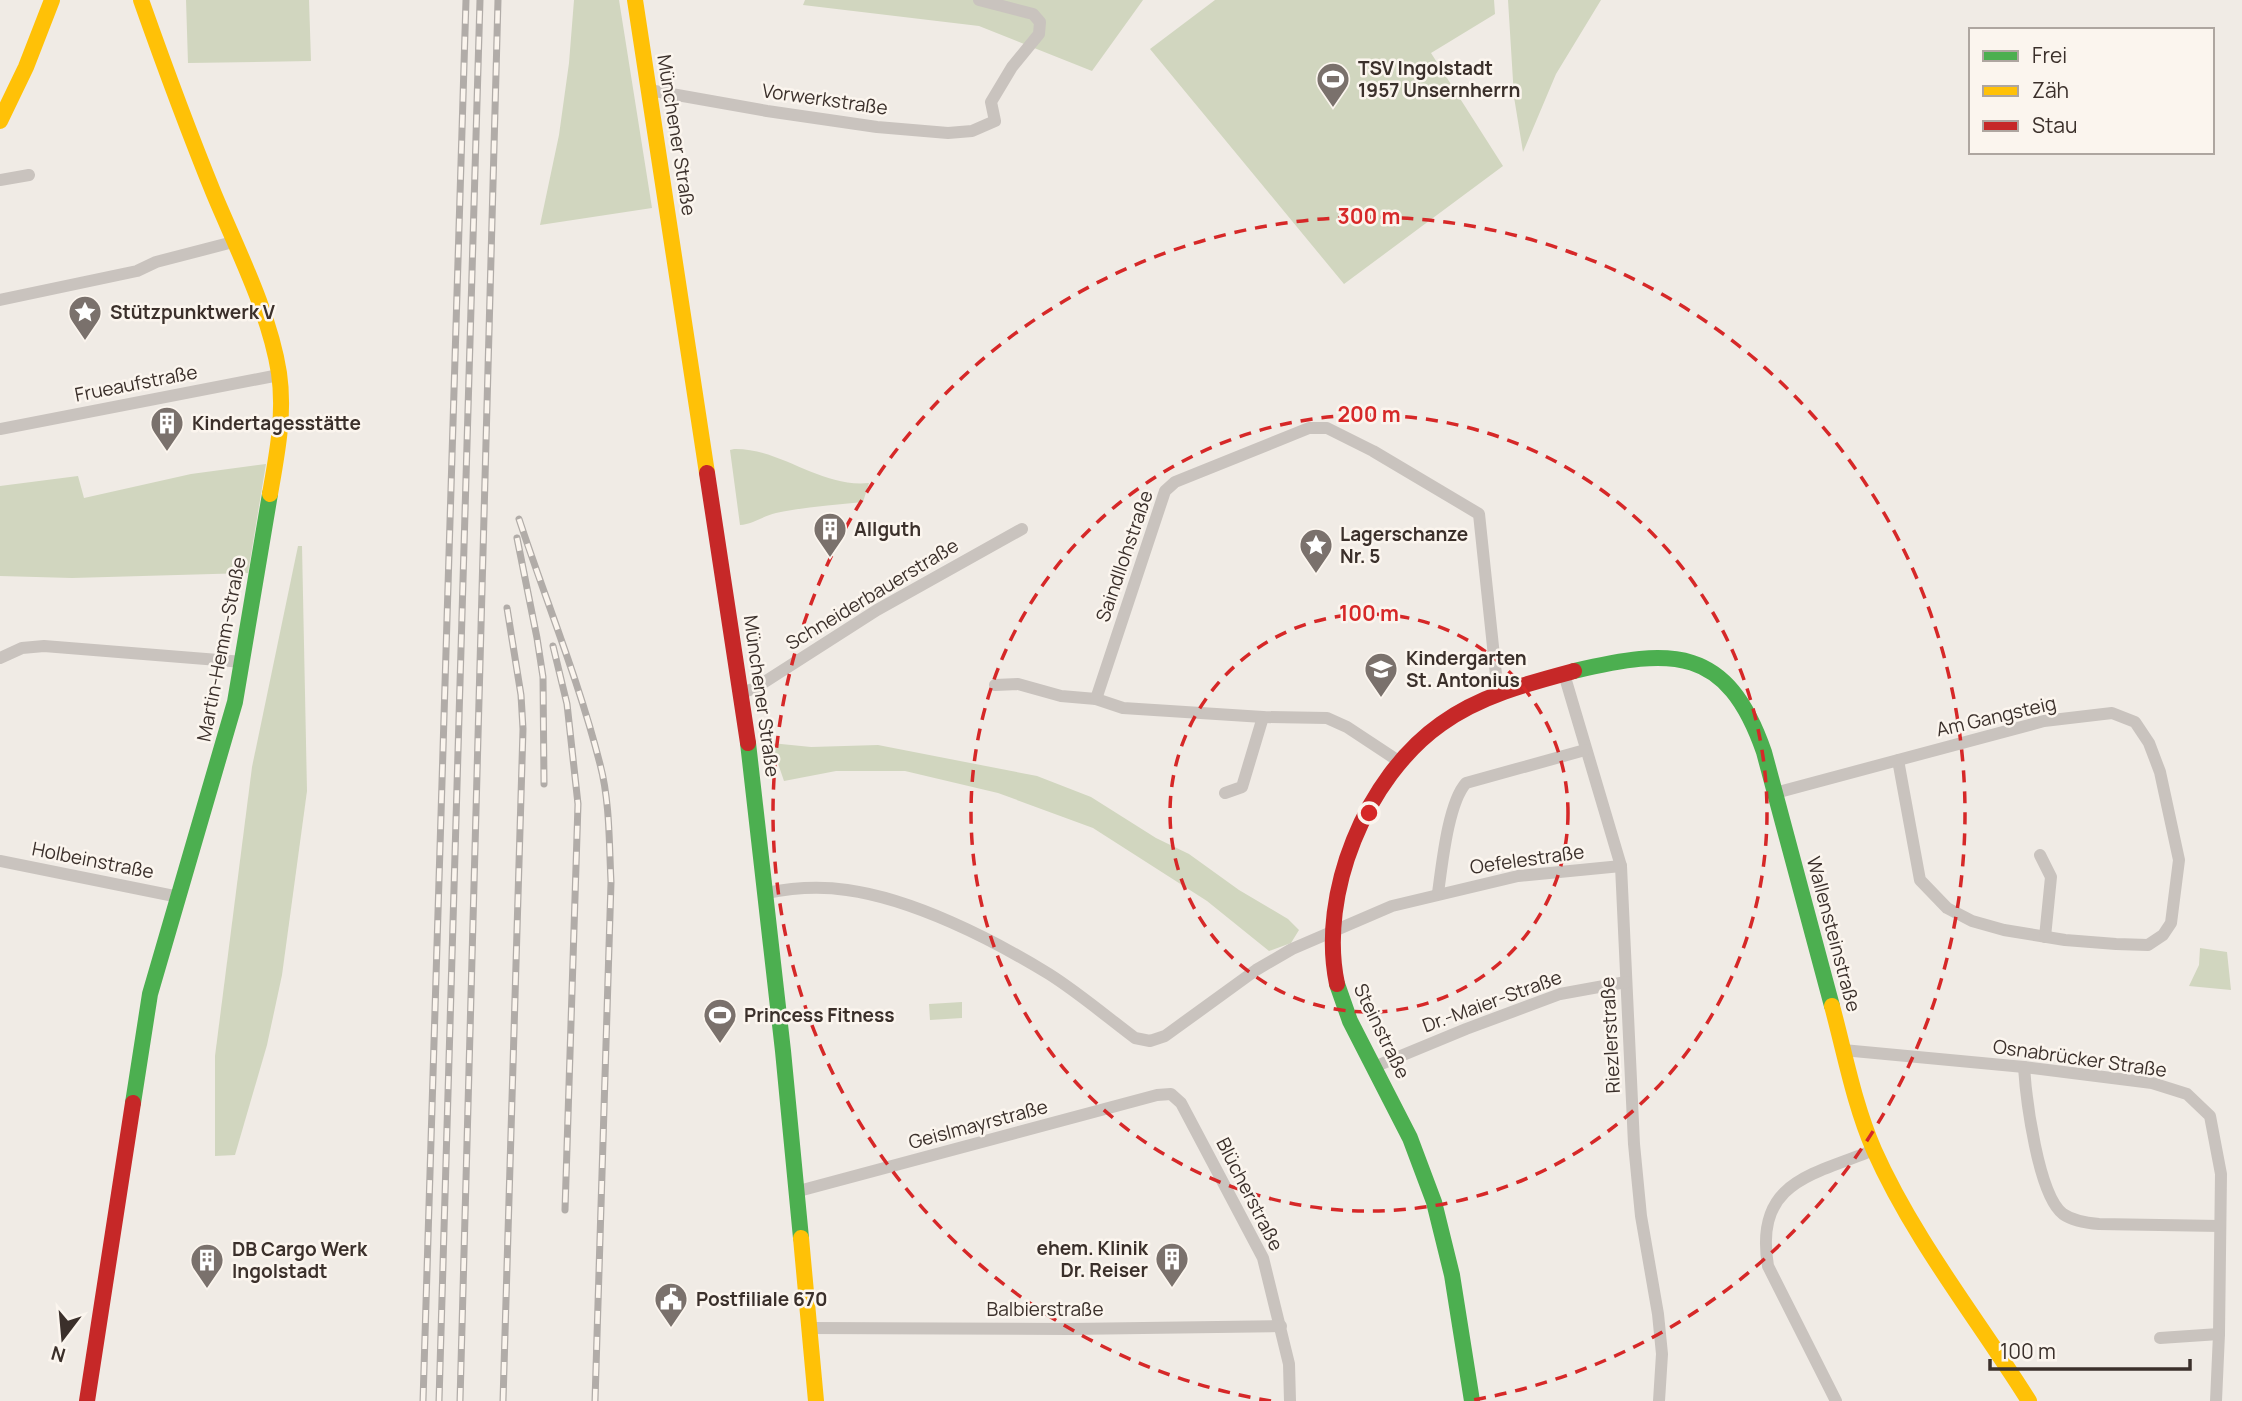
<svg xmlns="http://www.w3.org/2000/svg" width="2242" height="1401" viewBox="0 0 2242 1401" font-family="Manrope,sans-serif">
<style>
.green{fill:#d1d6bf}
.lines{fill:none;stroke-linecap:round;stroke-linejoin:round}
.street{stroke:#c9c3be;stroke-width:12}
.fast{stroke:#4caf50;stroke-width:16}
.slow{stroke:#ffc107;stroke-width:16}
.jam{stroke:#c62828;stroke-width:16}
.rail-casing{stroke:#b1aca8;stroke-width:7}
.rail{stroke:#fbf5ee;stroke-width:4.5;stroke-dasharray:13;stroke-linecap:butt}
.ring{fill:none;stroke:#d62828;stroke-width:3.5;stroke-dasharray:12 9}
.labels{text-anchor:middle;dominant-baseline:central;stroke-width:5;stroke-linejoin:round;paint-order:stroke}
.poi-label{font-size:19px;font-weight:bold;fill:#3b302b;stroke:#fbf5ee;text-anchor:start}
.street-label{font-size:19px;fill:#3b302b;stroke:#fbf5ee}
.centre{fill:#d62828;stroke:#fbf5ee;stroke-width:3.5}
.ring-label{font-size:21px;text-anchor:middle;font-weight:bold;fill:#d62828;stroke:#fbf5ee;stroke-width:5;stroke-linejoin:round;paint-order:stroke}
</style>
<rect width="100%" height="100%" fill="#f0ebe5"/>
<g class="green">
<path d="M 186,0 L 309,0 L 311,61 L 188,63 Z"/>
<path d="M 574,0 L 619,0 L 652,208 L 540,225 L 559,135 L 569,63 Z"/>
<path d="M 805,0 L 1143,0 L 1092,71 L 979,26 L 803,5 Z"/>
<path d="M 1215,0 L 1494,0 L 1495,14 L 1431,53 L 1503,166 L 1344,284 L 1150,49 Z"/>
<path d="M 1508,0 L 1601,0 L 1556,74 L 1523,152 L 1514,97 Z"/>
<path d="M 734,449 C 781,448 820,488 869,483 L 863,502 C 834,505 804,507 776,513 C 763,516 753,524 740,525 L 730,450 Z"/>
<path d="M 266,464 L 248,573 L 72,578 L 0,576 L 0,486 L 78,476 L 84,498 L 191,474 Z"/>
<path d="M 298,546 L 302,546 L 307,791 L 282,975 L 267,1045 L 235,1155 L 215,1156 L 215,1056 L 252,767 Z"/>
<path d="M 771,743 L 811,747 L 878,745 L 1037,776 L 1091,797 L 1156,838 L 1189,854 L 1239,890 L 1288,919 L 1299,930 L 1291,943 L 1269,951 L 1207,901 L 1093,828 L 998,793 L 905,771 L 836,771 L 784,781 Z"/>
<path d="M 2200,948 L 2227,952 L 2231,990 L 2189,986 L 2199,965 Z"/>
<path d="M 962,1002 L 962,1018 L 930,1020 L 929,1004 Z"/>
</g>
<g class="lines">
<g class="street">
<path d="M 649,90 L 767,111 L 877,127 L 948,133 L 972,131 L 995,121 L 991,102 L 1012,67 L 1039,34 L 1040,22 L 1033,14 L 979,0"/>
<path d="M 0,180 L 29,175"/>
<path d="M 0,300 L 137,271 L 156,262 L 233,242"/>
<path d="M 0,429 L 279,375"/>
<path d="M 0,658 L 22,648 L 44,646 L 243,662"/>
<path d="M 1564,674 L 1621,866 L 1634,1144 L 1641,1216 L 1658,1314 L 1662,1354 L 1659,1401"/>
<path d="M 995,685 L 1018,684 L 1061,696 L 1096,699 L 1123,708 L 1263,717 L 1327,718 L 1347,727 L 1400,762"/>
<path d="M 742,693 L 755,688 L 877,610 L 1022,529"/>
<path d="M 1096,699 L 1165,491 L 1175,482 L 1309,428 L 1327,428 L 1373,451 L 1479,514 L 1498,694"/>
<path d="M 1225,793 L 1242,787 L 1263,717"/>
<path d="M 1775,793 L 2044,721 L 2112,713 L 2135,722 L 2149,743 L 2160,772 L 2179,860 L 2171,923 L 2163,935 L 2148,945 L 2116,944 L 2065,940 L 2004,930 L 1972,921 L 1947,908 L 1920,880 L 1898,760"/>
<path d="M 2040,855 L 2051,877 L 2045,937"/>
<path d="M 0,861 L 179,897"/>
<path d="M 766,893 C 791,888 821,886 847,890 C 913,899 992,939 1049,974 C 1079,993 1107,1017 1135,1038 L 1150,1041 L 1165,1036 L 1256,970 L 1292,949 L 1392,906 L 1518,876 L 1621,866"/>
<path d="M 1438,893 C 1442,865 1448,803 1466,783 L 1585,750"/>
<path d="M 1843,1050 L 2024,1067 L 2152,1083 L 2187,1094 L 2210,1116 L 2221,1174 L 2219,1334 L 2216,1401"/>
<path d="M 1374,1067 L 1466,1029 L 1560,994 L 1626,982"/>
<path d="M 2024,1067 C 2026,1098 2038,1195 2063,1214 C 2073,1221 2087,1223 2099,1224 L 2220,1226"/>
<path d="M 795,1192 L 1157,1095 L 1171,1094 L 1181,1103 L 1263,1258 L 1289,1364 L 1290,1401"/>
<path d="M 808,1328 L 1070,1329 L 1281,1326"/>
<path d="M 2160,1338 L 2219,1334"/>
<path d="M 1836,1401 L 1768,1266 C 1754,1182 1811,1175 1874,1150"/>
</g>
<g class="fast">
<path d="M 1574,671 C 1672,648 1727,645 1764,752 L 1832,1006"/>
<path d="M 748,743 L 783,1051 L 801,1238"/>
<path d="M 1337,984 L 1350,1021 L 1410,1138 L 1434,1202 L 1452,1275 L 1472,1401"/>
<path d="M 133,1103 L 150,994 L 235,702 L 270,494"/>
</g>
<g class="slow">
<path d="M 141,0 C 164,65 188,130 214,194 C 237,249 270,314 279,373 C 285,414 277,454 270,494"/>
<path d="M 635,0 L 707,473"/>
<path d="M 0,121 L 26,67 L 52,0"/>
<path d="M 1832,1006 C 1845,1054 1854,1104 1874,1150 C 1914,1240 1977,1318 2029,1401"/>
<path d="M 801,1238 L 816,1401"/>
</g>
<g class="jam">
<path d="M 707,473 L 748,743"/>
<path d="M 1337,984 C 1318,894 1366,777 1441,724 C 1479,696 1529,683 1574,671"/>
<path d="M 87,1401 L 133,1103"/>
</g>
<defs>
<g id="rail">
<path d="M 519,519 C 546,601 579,681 600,764 C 610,802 609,843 611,882 L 595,1401"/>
<path d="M 517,538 L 537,638 L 543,677 L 544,784"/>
<path d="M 553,646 L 567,704 L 578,804 L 565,1210"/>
<path d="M 423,1401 L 466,0"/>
<path d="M 439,1401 L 480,0"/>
<path d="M 460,1401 L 498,0"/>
<path d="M 503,1401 L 523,729 L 521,695 L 507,608"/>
</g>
</defs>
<use href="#rail" class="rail-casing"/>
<use href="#rail" class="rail"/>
</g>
<g class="ring">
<circle cx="1369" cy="813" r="199"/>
<circle cx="1369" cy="813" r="398"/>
<path d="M1271 1401A596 596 0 1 1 1467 1401"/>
</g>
<defs>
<symbol id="stadium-pin" viewBox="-11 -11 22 30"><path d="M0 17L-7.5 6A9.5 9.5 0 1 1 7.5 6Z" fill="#7a716c" stroke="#fbf5ee"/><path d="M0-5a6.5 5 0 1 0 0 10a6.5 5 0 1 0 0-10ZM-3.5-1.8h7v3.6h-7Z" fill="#fff"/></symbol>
<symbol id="sight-pin" viewBox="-11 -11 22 30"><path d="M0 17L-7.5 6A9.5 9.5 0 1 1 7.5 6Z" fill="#7a716c" stroke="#fbf5ee"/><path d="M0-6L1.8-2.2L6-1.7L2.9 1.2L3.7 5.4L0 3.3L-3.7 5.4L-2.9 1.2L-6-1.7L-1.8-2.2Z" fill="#fff"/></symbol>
<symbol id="building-pin" viewBox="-11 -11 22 30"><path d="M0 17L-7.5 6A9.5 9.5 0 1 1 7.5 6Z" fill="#7a716c" stroke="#fbf5ee"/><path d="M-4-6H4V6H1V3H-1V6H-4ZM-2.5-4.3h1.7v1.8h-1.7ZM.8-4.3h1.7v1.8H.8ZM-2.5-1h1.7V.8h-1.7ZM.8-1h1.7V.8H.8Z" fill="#fff"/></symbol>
<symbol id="school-pin" viewBox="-11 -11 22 30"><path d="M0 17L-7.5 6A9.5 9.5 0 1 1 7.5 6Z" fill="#7a716c" stroke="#fbf5ee"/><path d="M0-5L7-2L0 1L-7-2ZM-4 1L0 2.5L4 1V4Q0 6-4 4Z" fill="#fff"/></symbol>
<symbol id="civic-pin" viewBox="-11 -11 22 30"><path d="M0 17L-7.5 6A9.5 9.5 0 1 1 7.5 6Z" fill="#7a716c" stroke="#fbf5ee"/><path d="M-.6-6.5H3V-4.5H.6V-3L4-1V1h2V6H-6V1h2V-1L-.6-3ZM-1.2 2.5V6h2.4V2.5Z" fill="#fff"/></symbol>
</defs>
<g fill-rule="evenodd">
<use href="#stadium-pin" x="1314" y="60" width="38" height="52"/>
<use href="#sight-pin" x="66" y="293" width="38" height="52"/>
<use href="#building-pin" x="148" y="404" width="38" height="52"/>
<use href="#building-pin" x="811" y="510" width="38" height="52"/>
<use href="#sight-pin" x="1297" y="526" width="38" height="52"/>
<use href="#school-pin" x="1362" y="650" width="38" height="52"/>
<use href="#stadium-pin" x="701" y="996" width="38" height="52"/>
<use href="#building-pin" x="1153" y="1240" width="38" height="52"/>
<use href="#building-pin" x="188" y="1241" width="38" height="52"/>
<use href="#civic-pin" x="652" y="1280" width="38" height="52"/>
</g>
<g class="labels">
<g class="poi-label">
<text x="1358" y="68">TSV Ingolstadt<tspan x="1358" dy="22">1957 Unsernherrn</tspan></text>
<text x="110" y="312">Stützpunktwerk V</text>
<text x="192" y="423">Kindertagesstätte</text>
<text x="854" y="529">Allguth</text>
<text x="1340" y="534">Lagerschanze<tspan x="1340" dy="22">Nr. 5</tspan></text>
<text x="1406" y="658">Kindergarten<tspan x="1406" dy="22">St. Antonius</tspan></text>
<text x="744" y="1015">Princess Fitness</text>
<text x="1148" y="1248" text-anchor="end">ehem. Klinik<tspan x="1148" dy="22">Dr. Reiser</tspan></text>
<text x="232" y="1249">DB Cargo Werk<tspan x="232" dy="22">Ingolstadt</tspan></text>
<text x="696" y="1299">Postfiliale 670</text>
</g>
<g class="street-label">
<text transform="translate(825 99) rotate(8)">Vorwerkstraße</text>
<text transform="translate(677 135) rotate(81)">Münchener Straße</text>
<text transform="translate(136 383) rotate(-11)">Frueaufstraße</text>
<text transform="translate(1124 556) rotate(-71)">Saindllohstraße</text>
<text transform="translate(872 594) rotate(-31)">Schneiderbauerstraße</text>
<text transform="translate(221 649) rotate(-79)">Martin-Hemm-Straße</text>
<text transform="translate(762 696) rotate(82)">Münchener Straße</text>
<text transform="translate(1996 716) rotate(-13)">Am Gangsteig</text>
<text transform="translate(1527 859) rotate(-8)">Oefelestraße</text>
<text transform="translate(93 860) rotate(11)">Holbeinstraße</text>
<text transform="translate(1834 934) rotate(75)">Wallensteinstraße</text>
<text transform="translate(1492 1001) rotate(-20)">Dr.-Maier-Straße</text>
<text transform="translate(1382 1031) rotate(64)">Steinstraße</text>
<text transform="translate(1610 1035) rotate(-93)">Riezlerstraße</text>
<text transform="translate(2080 1058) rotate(8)">Osnabrücker Straße</text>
<text transform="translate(978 1124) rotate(-15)">Geislmayrstraße</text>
<text transform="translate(1250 1194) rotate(63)">Blücherstraße</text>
<text x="1045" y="1309">Balbierstraße</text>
</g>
</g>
<circle cx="1369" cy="813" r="10" class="centre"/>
<g class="ring-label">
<text x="1369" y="224">300 m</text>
<text x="1369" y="422">200 m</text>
<text x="1369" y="621">100 m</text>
</g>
<rect x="1969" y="28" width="245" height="126" fill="#fbf5ee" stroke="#aea6a0" stroke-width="2"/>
<rect x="1983" y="51" width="35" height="10" fill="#4caf50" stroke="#aea6a0" stroke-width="2"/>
<text x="2032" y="63" font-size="21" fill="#3b302b">Frei</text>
<rect x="1983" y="86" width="35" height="10" fill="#ffc107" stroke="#aea6a0" stroke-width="2"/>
<text x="2032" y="98" font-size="21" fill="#3b302b">Zäh</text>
<rect x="1983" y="121" width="35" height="10" fill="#c62828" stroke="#aea6a0" stroke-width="2"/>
<text x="2032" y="133" font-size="21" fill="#3b302b">Stau</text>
<g transform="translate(63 1338) rotate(196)" stroke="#fbf5ee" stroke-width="5" paint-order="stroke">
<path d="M0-5L12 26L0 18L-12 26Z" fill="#3b302b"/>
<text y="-10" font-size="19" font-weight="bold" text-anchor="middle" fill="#3b302b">N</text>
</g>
<path d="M1990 1359v10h200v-10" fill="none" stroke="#3b302b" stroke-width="3.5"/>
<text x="2000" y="1359" font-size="21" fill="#3b302b" stroke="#fbf5ee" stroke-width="5" paint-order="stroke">100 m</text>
</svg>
